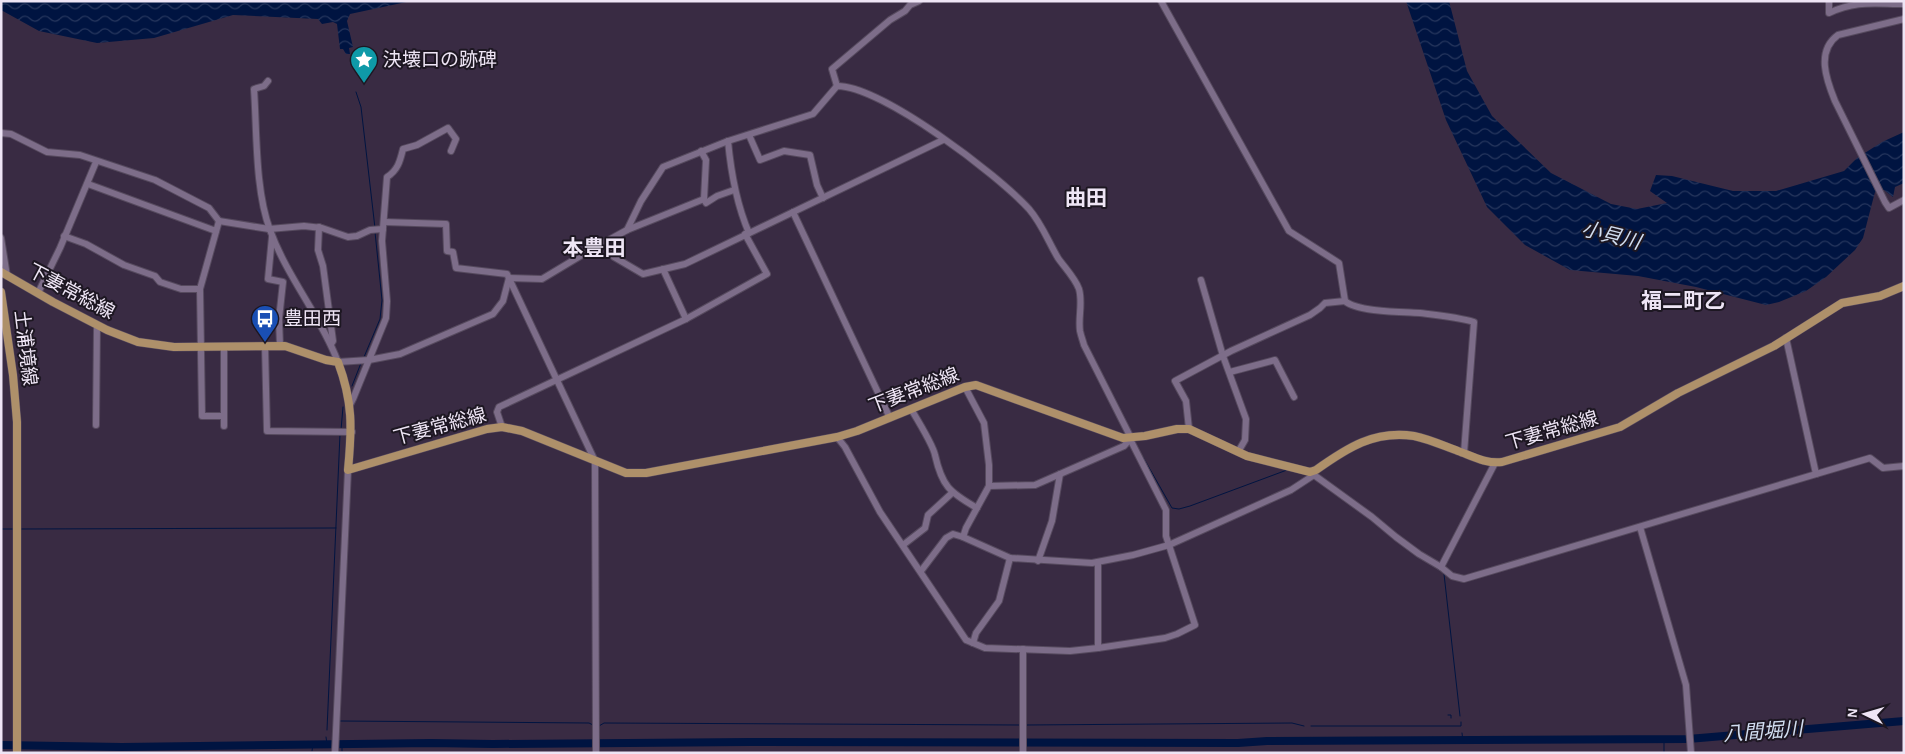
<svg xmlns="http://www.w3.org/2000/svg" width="1905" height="754" viewBox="0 0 1905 754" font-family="'Alegreya Sans','Noto Sans JP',sans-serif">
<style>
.water{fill:url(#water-waves)}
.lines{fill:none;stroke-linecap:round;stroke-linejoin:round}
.stream{stroke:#001441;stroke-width:1}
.river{stroke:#001441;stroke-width:8}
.minor-casing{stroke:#564a5e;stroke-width:8}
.major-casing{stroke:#564a5e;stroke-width:9}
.minor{stroke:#7d6d89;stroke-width:6}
.major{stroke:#ae906a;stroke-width:8}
.labels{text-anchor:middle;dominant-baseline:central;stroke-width:4;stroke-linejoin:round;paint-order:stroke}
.poi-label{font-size:19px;fill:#eee5f5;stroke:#1d1722;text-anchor:start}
.street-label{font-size:19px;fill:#eee5f5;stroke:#1d1722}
.water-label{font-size:20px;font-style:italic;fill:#d1ddf0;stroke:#1d1722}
.quarter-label{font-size:21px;font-weight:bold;fill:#eee5f5;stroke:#1d1722}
</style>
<defs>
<pattern id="water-waves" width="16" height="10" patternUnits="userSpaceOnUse" patternTransform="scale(1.25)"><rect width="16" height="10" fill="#001441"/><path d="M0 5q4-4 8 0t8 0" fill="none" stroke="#26365d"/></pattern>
</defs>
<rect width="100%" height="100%" fill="#392b43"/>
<g class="water">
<path d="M 1,1 L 411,1 L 350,14 L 347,21 L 353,47 L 349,48 L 350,54 L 346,54 L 343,49 L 340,49 L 337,24 L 333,22 L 322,24 L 318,19 L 233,15 L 154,38 L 97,43 L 39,31 L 1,10 Z"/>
<path d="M 1406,1 L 1449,1 L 1467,71 L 1492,116 L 1551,173 L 1611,204 L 1637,209 L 1667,203 L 1650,191 L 1656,175 L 1672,176 L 1733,191 L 1776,191 L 1844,171 L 1857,158 L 1882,142 L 1904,132 L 1904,183 L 1895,187 L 1893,197 L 1884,190 L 1875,192 L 1863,238 L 1855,250 L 1826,277 L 1806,291 L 1779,302 L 1766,305 L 1696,287 L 1638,276 L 1570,270 L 1525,245 L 1487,207 L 1446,120 Z"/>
</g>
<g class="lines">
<g class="stream">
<path d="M 356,92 L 361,107 L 375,228"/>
<path d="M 364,357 L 380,319 L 382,300 L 375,232"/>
<path d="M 352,386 L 361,363"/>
<path d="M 341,430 L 343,407"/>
<path d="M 1143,457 L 1172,508 L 1179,509 L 1190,506 L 1287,470"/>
<path d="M 1,529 L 13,529"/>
<path d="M 19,529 L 336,528"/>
<path d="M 1444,574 L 1460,716"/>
<path d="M 1448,715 L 1451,715 L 1451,718"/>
<path d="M 340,721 L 589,723 L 593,725"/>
<path d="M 1027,725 L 1292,723 L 1304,726"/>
<path d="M 599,726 L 604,723 L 1019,725"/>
<path d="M 1311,726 L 1461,726 L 1461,722"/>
<path d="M 327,730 L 340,434"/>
<path d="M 1462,733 L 1463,741"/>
<path d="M 326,737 L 327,744"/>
<path d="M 312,751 L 313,744"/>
<path d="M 342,751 L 342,744"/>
<path d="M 1664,753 L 1664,740"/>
</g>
<path class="river" d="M 1,745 L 122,747 L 431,743 L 493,744 L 749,742 L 1238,743 L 1267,741 L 1688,739 L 1904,721"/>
<defs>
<g id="minor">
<path d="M 1161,1 L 1289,231 L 1339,263 L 1345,301 C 1357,312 1403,312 1420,313 C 1437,315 1458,317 1474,322 L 1464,453"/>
<path d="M 1829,1 L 1829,13 C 1856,0 1875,4 1904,4"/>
<path d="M 1904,19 L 1838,35 C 1816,51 1826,79 1835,101 L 1885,202 L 1889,208 L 1904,200"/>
<path d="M 268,81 L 264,86 L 254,89 C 257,132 255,190 270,230 C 287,277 320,315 338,362 L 369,360 L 400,354 L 493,314 L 503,301 L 509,278"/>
<path d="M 837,86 L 832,69 L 890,20 L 905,11 L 910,5 L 919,1"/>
<path d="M 1,133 L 11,134 L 47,152 L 80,155 L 155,180 L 209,208 L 219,221 L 269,229 L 304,226 L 322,228 L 348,237 L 357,236 L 370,230 L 383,229"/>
<path d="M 749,135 L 760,160 L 784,151 L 810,155 L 817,185 L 823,198"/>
<path d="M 728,141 C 731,173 736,203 749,233"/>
<path d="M 88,184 L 216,231"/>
<path d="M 704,199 L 706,203 L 717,196 L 734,190"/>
<path d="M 793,212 L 890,418"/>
<path d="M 219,221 L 200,289 L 202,416 L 224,416"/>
<path d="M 384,222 L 446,224 L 447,251 L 453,252 L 456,268 L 507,274 L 595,461 L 596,753"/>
<path d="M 319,227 L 318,250 L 323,266 L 333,341 L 331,344"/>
<path d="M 627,230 L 641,201 L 663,167 L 728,141 L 813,114 L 837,86 C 882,86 998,175 1029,209 C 1042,224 1048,241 1058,258 C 1065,268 1075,278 1079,289 C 1083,303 1078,317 1080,331 C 1081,336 1083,341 1084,345 L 1131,438 L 1124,446 L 1035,485 L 989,486"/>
<path d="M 64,236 L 86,244 L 124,265 L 155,276 L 160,282 L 181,289 L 200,289"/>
<path d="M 272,237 L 268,279 L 283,282 L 279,319 L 280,346"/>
<path d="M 1,238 L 7,276"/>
<path d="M 604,242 L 614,257 L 643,274 L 685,264 L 943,140"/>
<path d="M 663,269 L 686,319"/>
<path d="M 509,278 L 542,279 L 587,252 L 627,230 L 704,199 L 706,160 L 701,151"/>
<path d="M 1201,280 L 1223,356 L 1246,419 L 1245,440 L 1238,452"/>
<path d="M 38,293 L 60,248 L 96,162"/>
<path d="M 1786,338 L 1816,474"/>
<path d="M 265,346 L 267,431 L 352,432"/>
<path d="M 1230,372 L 1275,360 L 1294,397"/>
<path d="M 350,405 L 353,399 L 386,318 L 387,301 L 382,241 L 387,177 C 398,170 400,161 403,149 L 417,145 L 448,128 L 456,139 L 451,151"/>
<path d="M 911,409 C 917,419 933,445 935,455 C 942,486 949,492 977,508"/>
<path d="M 96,425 L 97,325"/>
<path d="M 224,426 L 224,346"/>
<path d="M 502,427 L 497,412 L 499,407 L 686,319 L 767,274 L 745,234"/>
<path d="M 1189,429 L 1186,401 L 1175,381 L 1231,351 L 1310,315 L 1320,308 L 1325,303 L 1345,301"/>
<path d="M 837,437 L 845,447 L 880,512 L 966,640 L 985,648 L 1070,651 L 1098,648 L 1165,638 L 1177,634 L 1195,625 L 1166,536 L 1166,510 L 1131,441"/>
<path d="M 1313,471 L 1314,475 L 1372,517 L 1396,537 L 1419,554 L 1441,567 L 1452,576 L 1464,579 L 1870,458 L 1883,468 L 1904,466"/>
<path d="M 1640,527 L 1686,685 L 1691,753"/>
<path d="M 963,537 L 966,528 L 989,486 L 989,465 L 984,423 L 965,387"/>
<path d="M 903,545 L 925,528 L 928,515 L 952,493"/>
<path d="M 1038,561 L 1052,521 L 1060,474"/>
<path d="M 1098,562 L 1098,648"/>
<path d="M 1441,567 L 1495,463"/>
<path d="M 921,571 L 946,538 L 953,534 L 963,537 L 1010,558 L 1092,563 L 1133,555 L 1169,545 L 1291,490 L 1314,475"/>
<path d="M 973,643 L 976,633 L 999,601 L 1010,558"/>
<path d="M 1023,649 L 1023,753"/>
<path d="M 335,753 L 348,470"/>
</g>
<g id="major">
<path d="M 1,272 L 53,302 L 107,330 L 138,342 L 174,347 L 285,346 L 326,360 L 338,362 C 353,402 352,428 348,470 L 487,429 L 502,427 L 522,431 L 626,473 L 646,473 L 837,437 L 857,431 L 965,387 L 976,385 L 1123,438 L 1145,436 L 1177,429 L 1189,429 L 1247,456 L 1310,472 L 1316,470 C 1347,448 1374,430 1414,436 C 1429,439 1444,446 1458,451 C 1472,456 1486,464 1502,462 L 1620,427 L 1678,393 L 1774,346 L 1842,303 L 1880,296 L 1904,286"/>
<path d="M 1,292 L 13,375 L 17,422 L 17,753"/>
</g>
</defs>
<use href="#minor" class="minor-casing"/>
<use href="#major" class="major-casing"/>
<use href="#minor" class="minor"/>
<use href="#major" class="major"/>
</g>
<defs>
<symbol id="sight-pin" viewBox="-11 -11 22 30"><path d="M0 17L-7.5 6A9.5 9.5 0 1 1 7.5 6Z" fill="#0f9aa8" stroke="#1d1722"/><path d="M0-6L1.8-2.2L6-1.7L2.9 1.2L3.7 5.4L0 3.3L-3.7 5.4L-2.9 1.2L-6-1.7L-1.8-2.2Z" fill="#fff"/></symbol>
<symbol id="bus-pin" viewBox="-11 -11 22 30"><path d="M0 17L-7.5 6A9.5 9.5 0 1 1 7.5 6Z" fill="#1a4fb4" stroke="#1d1722"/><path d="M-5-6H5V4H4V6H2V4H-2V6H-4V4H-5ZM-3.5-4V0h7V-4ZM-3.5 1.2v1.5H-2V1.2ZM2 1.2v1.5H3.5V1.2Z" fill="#fff"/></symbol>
</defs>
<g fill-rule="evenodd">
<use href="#sight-pin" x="348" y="44" width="32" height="43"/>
<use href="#bus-pin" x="249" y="303" width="32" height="43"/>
</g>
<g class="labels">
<g class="poi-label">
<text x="383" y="60">決壊口の跡碑</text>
<text x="284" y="319">豊田西</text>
</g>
<g class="street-label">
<text transform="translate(71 292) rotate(28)">下妻常総線</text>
<text transform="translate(25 348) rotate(83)">土浦境線</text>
<text transform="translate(914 391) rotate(-21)">下妻常総線</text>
<text transform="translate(440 427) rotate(-15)">下妻常総線</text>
<text transform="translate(1552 431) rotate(-16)">下妻常総線</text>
</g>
<g class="water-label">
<text transform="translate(1611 236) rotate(14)">小貝川</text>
<text transform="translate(1763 732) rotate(-4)">八間堀川</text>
</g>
<g class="quarter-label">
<text x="1086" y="198">曲田</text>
<text x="594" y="248">本豊田</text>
<text x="1683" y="301">福二町乙</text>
</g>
</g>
<rect width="1905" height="754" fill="none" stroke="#eee5f5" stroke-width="5"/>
<g transform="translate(1865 714) rotate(275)" stroke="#1d1722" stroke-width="4" paint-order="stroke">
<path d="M0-4L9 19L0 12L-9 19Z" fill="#eee5f5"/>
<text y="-8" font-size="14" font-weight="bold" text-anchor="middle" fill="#eee5f5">N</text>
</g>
</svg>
